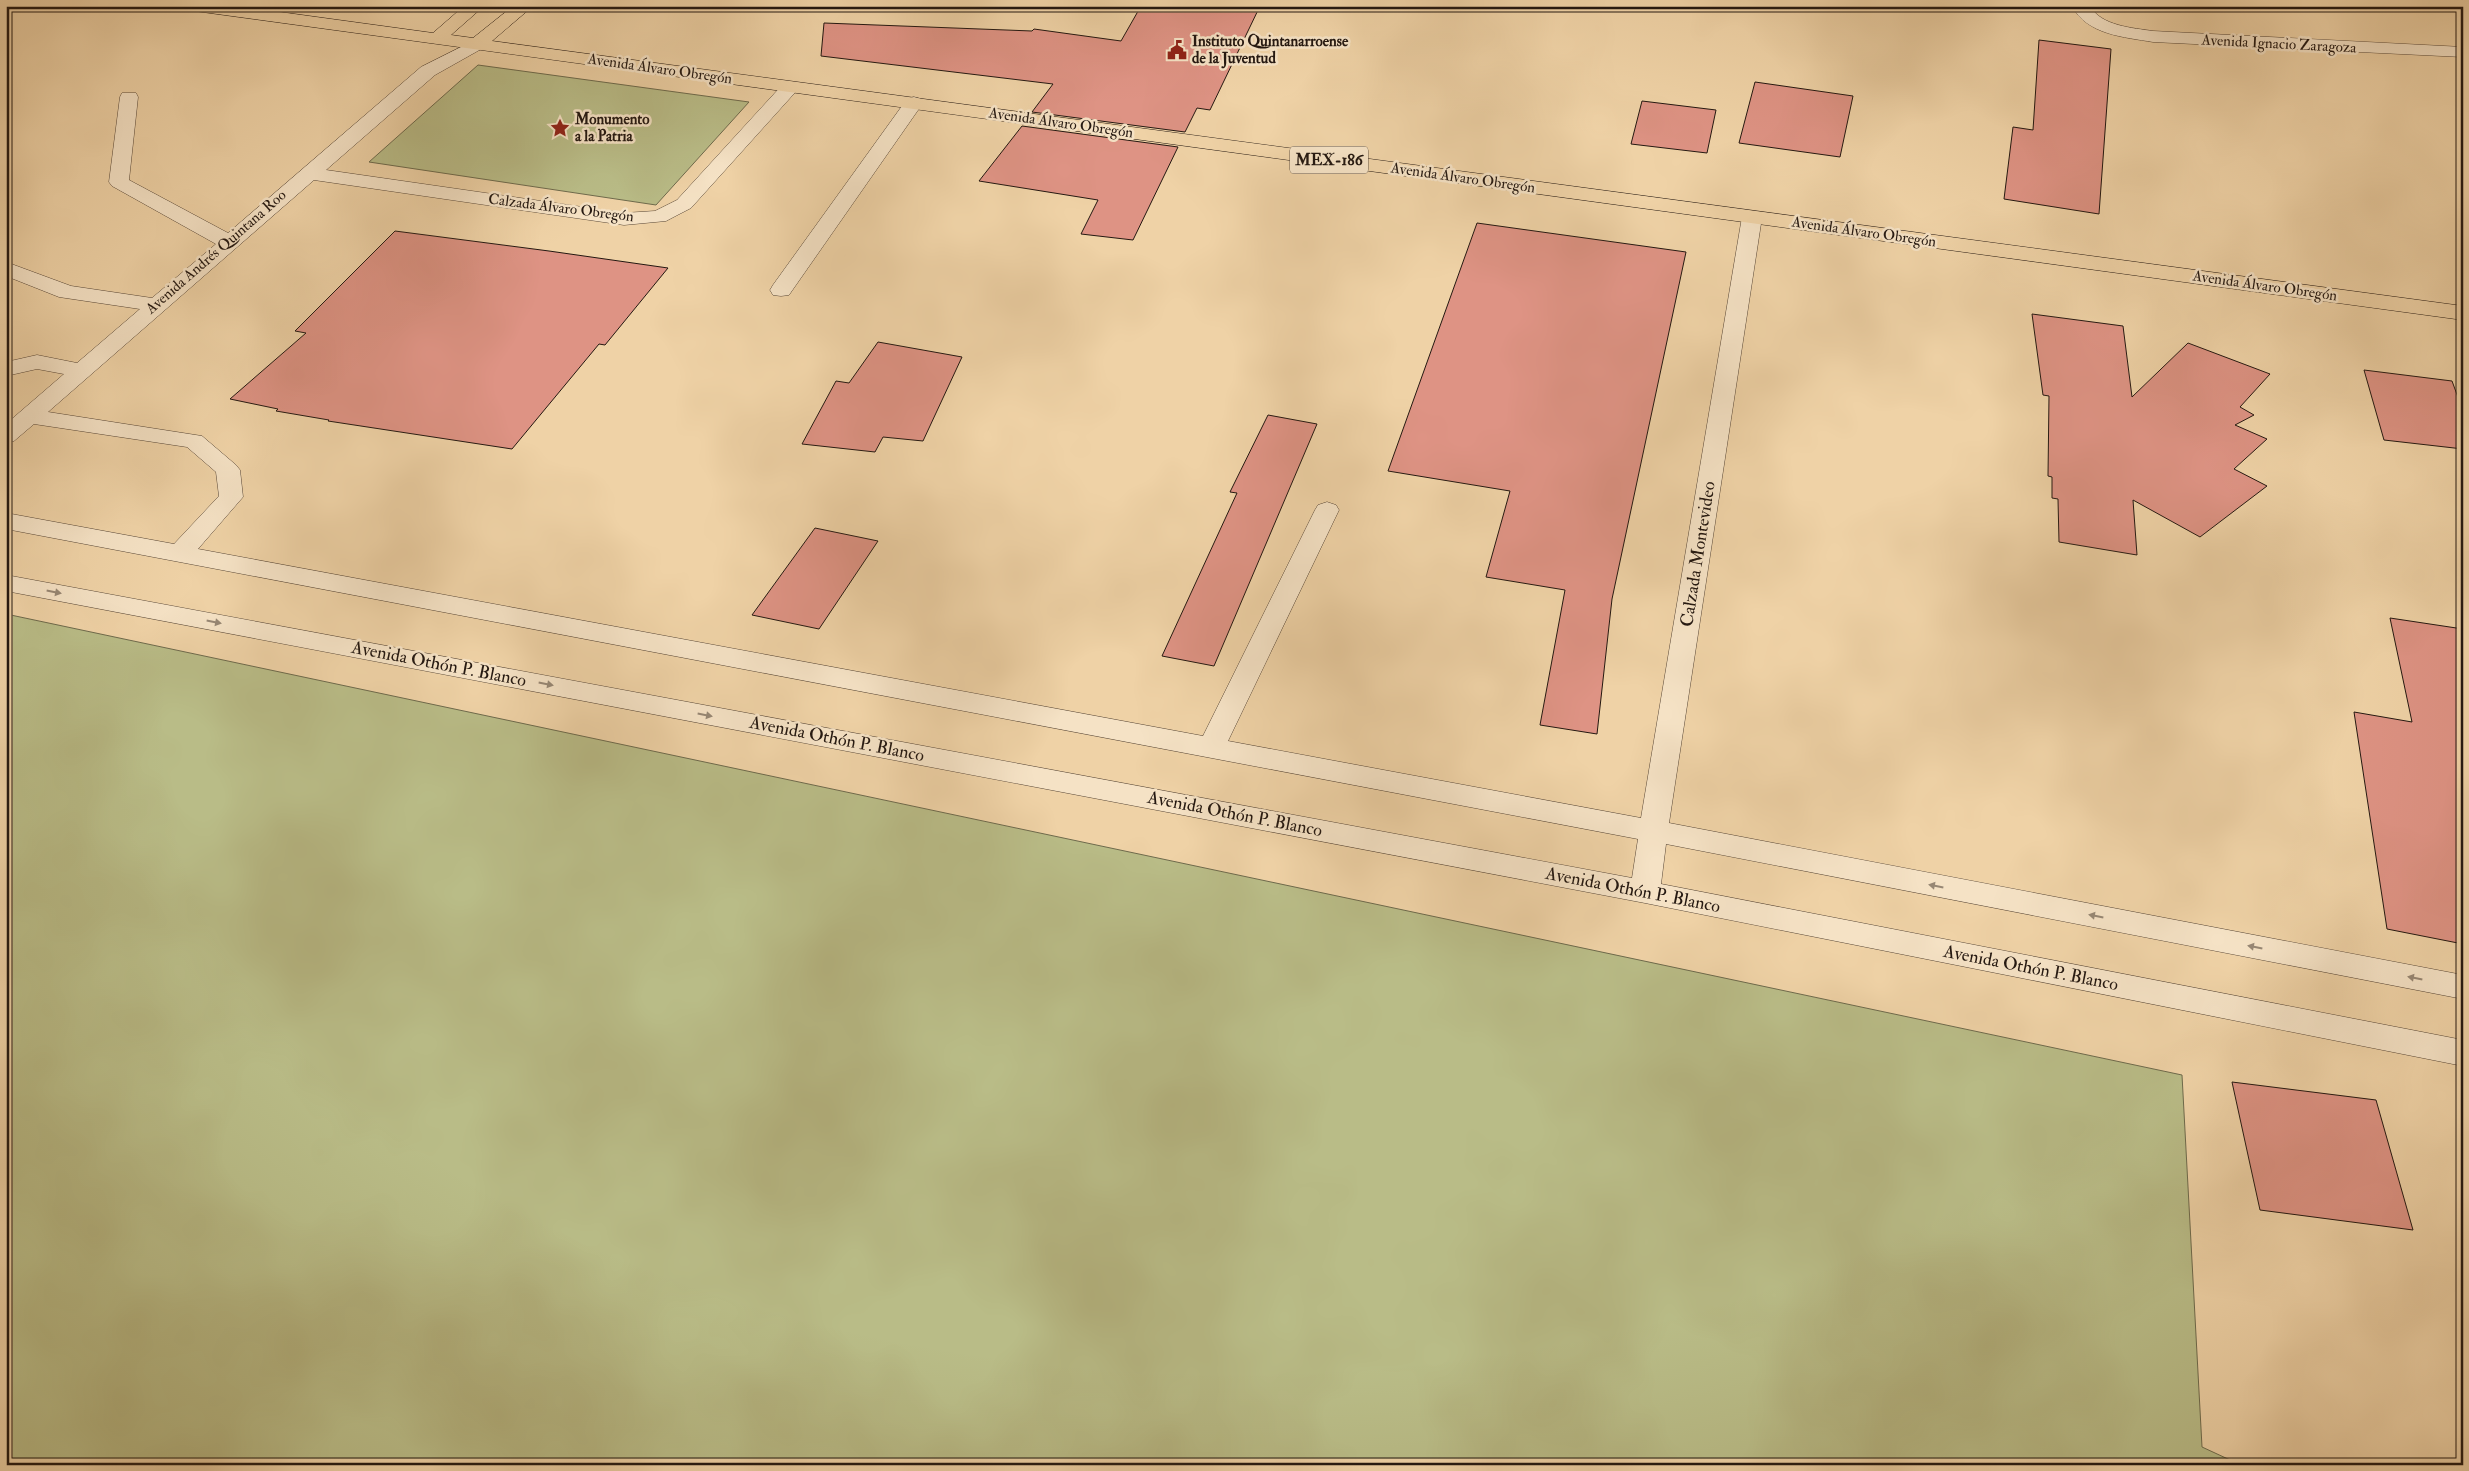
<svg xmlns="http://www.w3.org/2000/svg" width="2469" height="1471" viewBox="0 0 2469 1471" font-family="'IM FELL Double Pica',serif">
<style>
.green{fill:#b9bc87;stroke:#6e6a4c}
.building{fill:#de9384;stroke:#241811}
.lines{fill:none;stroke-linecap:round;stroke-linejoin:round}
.minor-casing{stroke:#574636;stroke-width:1}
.major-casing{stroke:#241811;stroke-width:1}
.minor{fill:#f5e2c5;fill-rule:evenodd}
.major{fill:#efd2a6;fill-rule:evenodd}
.oneway{fill:#978774}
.labels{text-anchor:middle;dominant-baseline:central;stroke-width:5;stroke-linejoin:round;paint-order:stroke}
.far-poi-label{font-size:15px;font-weight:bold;fill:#241811;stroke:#f5e2c5;text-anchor:start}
.far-street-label{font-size:15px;fill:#241811;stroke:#f5e2c5}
.shield{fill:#f5e2c5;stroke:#635547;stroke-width:1}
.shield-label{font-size:16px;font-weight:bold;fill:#241811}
.street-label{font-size:18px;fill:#241811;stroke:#f5e2c5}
</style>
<rect width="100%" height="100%" fill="#efd2a6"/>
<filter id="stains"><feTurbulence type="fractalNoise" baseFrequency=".004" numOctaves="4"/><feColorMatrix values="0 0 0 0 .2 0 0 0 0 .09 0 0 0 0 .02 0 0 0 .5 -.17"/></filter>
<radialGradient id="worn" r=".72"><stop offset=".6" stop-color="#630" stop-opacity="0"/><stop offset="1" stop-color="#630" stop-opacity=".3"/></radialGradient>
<g class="green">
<path d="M 478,65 L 749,102 L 656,205 L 369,162 Z"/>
<path d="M 6,614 L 2182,1075 L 2202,1447 L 2241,1465 L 6,1465 Z"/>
</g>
<g class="building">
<path d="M 1141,6 L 1260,6 L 1210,110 L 1197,108 L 1185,132 L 1032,112 L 1053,84 L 821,56 L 824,23 L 1032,31 L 1034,29 L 1121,41 Z"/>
<path d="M 2039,40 L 2111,49 L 2099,214 L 2004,199 L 2013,127 L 2033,130 Z"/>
<path d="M 1755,82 L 1853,96 L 1840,157 L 1739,143 Z"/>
<path d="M 1642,101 L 1716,110 L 1707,153 L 1631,144 Z"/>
<path d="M 1022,126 L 1178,147 L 1133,240 L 1081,234 L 1098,200 L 979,181 Z"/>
<path d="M 1477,223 L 1686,252 L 1612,599 L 1597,734 L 1540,725 L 1565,590 L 1486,577 L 1510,491 L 1388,471 Z"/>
<path d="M 395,231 L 549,251 L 668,268 L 605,345 L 599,344 L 512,449 L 328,421 L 329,420 L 276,411 L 278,409 L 230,399 L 306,333 L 295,331 Z"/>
<path d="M 2032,314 L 2123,326 L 2132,397 L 2188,343 L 2270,374 L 2240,407 L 2254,415 L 2235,425 L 2267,439 L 2234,469 L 2267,486 L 2200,537 L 2133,500 L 2137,555 L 2059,542 L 2058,499 L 2052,498 L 2052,477 L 2048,476 L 2049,396 L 2043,395 Z"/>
<path d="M 878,342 L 962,357 L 923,441 L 883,437 L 875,452 L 802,444 L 836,381 L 849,383 Z"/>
<path d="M 2364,370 L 2452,381 L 2463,411 L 2463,449 L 2384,440 Z"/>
<path d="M 1268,415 L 1317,424 L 1214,666 L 1162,656 L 1237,493 L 1230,492 Z"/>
<path d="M 815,528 L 878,541 L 819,629 L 752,615 Z"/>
<path d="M 2390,618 L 2463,629 L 2463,944 L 2387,929 L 2354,712 L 2412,722 Z"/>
<path d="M 2232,1082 L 2376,1100 L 2413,1230 L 2260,1210 Z"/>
</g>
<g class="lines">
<defs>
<g id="minor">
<path d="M 2072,6 L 2090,6 C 2101,26 2133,28 2153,31 L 2463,47 L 2463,57 L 2153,42 C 2124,37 2087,35 2072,6 Z"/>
<path d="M 477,39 L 483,40 L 486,44 L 483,48 L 435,75 L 326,170 L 624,213 L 655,211 L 677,200 L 784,83 L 798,83 L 800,87 L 691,208 L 666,221 L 624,225 L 314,180 L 48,412 L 202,436 L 236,465 L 240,470 L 243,497 L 198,549 L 1203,736 L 1315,510 L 1318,505 L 1327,502 L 1336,505 L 1339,510 L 1228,741 L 1641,818 L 1742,217 L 1745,213 L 1752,211 L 1759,213 L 1762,217 L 1669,823 L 2463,975 L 2463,999 L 1666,844 L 1661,884 L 2463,1040 L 2463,1066 L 1645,903 L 6,591 L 6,575 L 1632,878 L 1638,839 L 6,529 L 6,513 L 174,544 L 219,496 L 216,472 L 187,447 L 34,424 L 14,441 L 6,443 L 6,424 L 64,374 L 37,369 L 6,376 L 6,362 L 37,355 L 77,363 L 140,309 L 59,297 L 6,276 L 6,262 L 71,286 L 152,298 L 216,244 L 112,186 L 109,182 L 120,97 L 122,93 L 136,93 L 138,97 L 129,180 L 228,233 L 421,67 Z"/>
<path d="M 914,97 L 921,99 L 923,103 L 789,295 L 781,296 L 773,295 L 770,290 L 773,285 L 907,99 Z"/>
</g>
<path id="major" d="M 186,6 L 236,6 L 433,33 L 464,6 L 484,6 L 451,35 L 473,38 L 513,6 L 533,6 L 492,41 L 2463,306 L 2463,320 L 195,11 L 189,10 Z"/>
</defs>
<use href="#minor" class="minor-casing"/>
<use href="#major" class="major-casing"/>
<use href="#minor" class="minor"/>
<use href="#major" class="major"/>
</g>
<defs><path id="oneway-solid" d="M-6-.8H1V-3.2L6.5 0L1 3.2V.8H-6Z" transform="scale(1.25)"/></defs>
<g class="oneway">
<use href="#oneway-solid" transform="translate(54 592) rotate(11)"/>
<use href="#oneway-solid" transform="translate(214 622) rotate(11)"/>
<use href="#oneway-solid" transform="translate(546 684) rotate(11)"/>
<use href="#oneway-solid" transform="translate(705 715) rotate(11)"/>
<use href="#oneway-solid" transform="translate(1936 886) rotate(-169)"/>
<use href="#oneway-solid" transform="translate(2096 916) rotate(-169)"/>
<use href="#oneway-solid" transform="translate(2255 947) rotate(-169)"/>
<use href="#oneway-solid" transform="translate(2415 978) rotate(-169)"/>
</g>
<defs>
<symbol id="civic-bare" viewBox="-9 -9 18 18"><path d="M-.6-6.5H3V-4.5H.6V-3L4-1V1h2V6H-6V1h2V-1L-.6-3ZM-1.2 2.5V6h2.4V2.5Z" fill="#8f2418" stroke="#f5e2c5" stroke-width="2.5" paint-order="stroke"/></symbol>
<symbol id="sight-bare" viewBox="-9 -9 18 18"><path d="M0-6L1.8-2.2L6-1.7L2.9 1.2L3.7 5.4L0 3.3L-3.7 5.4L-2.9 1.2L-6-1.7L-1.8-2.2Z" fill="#8f2418" stroke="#f5e2c5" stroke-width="2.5" paint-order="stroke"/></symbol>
</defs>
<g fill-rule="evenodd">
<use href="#civic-bare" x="1163" y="36" width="28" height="28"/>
<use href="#sight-bare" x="546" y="114" width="28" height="28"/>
</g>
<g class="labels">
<g class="far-poi-label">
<text x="1192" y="41">Instituto Quintanarroense<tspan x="1192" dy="17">de la Juventud</tspan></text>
<text x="575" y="119">Monumento<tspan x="575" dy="17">a la Patria</tspan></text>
</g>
<g class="far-street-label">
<text transform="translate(2279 44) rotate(3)">Avenida Ignacio Zaragoza</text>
<text transform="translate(660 69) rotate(8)">Avenida Álvaro Obregón</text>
<text transform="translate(1061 123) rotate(8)">Avenida Álvaro Obregón</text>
<text transform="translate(1463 178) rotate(8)">Avenida Álvaro Obregón</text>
<text transform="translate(561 208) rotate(7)">Calzada Álvaro Obregón</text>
<text transform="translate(1864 232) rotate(8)">Avenida Álvaro Obregón</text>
<text transform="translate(216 252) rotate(-41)">Avenida Andrés Quintana Roo</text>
<text transform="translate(2265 286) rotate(8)">Avenida Álvaro Obregón</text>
</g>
<rect class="shield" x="1290" y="146.5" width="78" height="27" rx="4"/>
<g class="shield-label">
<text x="1329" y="160">MEX-186</text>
</g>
<g class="street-label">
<text transform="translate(1698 554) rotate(-81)">Calzada Montevideo</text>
<text transform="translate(439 664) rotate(11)">Avenida Othón P. Blanco</text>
<text transform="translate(837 739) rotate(11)">Avenida Othón P. Blanco</text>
<text transform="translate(1235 814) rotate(11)">Avenida Othón P. Blanco</text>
<text transform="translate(1633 890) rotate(11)">Avenida Othón P. Blanco</text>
<text transform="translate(2031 968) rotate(11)">Avenida Othón P. Blanco</text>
</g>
</g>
<rect width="2469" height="1471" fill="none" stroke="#efd2a6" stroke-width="25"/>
<rect x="8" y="8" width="2454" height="1456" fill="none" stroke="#241811" stroke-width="2.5"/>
<rect x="12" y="12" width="2444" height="1446" fill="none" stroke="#241811"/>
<rect width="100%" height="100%" filter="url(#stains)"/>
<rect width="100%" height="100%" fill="url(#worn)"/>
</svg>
